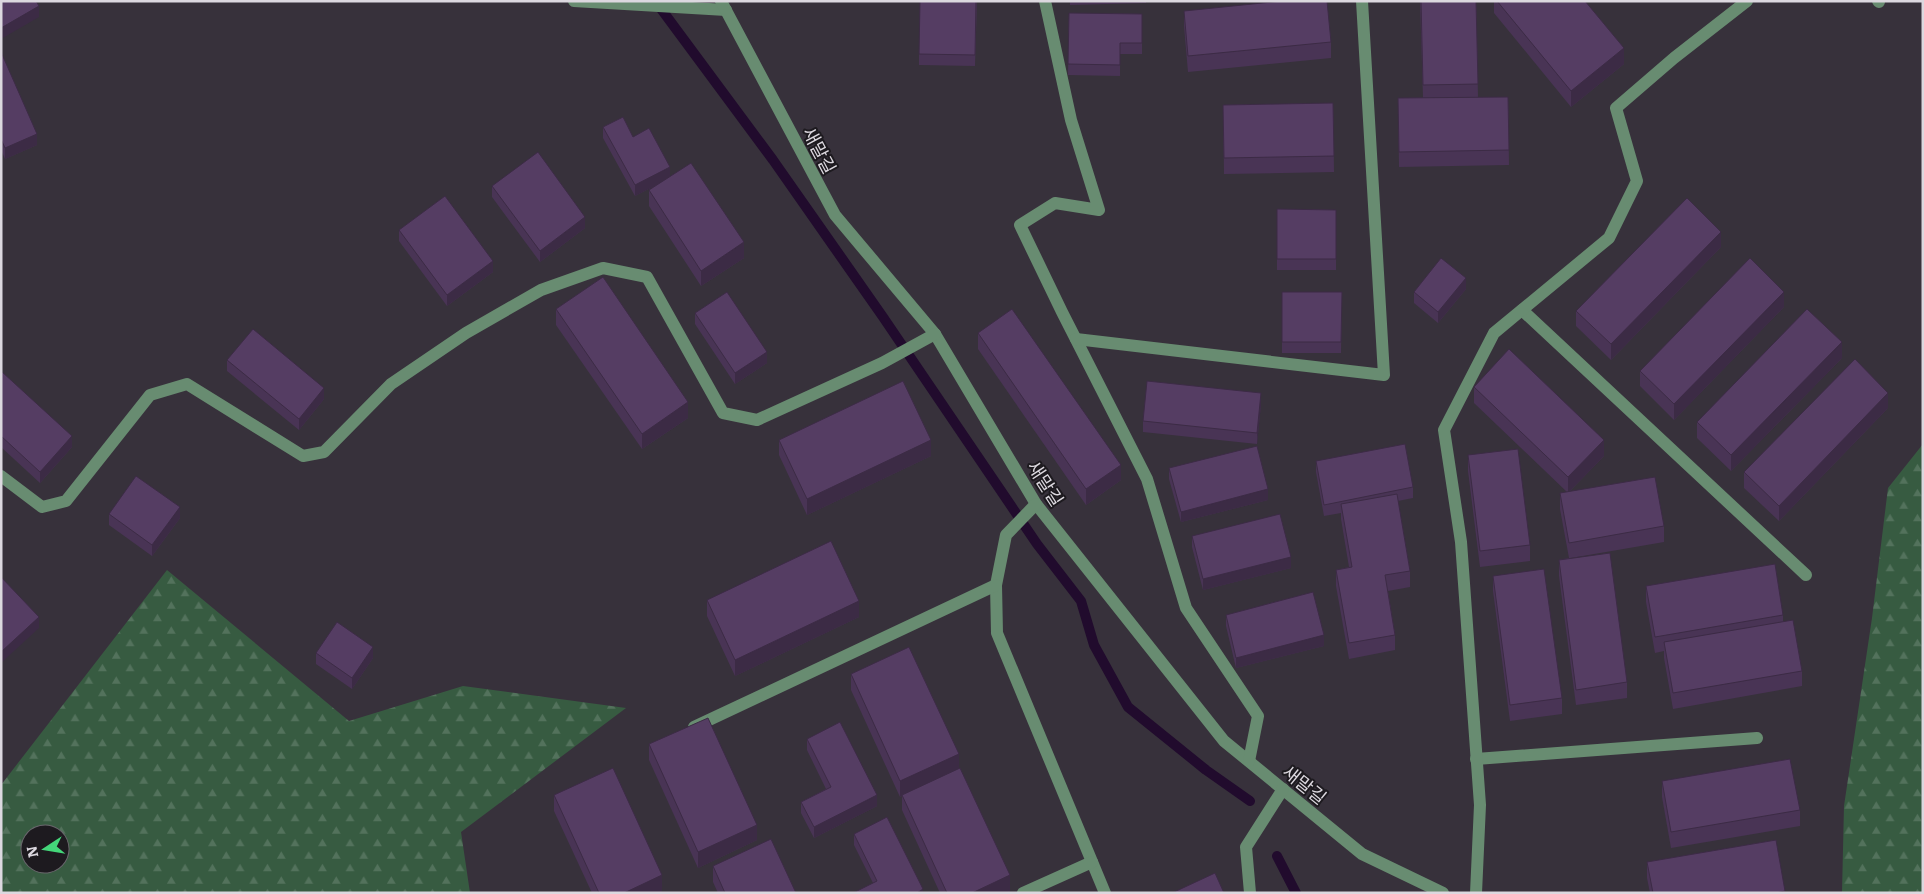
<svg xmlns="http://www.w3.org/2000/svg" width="1924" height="894" viewBox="0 0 1924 894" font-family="Literata,'Noto Sans KR',serif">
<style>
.forest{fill:url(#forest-firs);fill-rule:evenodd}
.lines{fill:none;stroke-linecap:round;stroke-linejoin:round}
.stream{stroke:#210b2d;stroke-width:10}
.minor{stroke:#688c71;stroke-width:12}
.wall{fill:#493455}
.shaded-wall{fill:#3c2b45}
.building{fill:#553d63;stroke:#3c2b45}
.labels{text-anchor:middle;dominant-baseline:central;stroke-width:4;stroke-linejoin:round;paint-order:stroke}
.street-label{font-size:18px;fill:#dcd8df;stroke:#1d1a1f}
</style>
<defs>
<pattern id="forest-firs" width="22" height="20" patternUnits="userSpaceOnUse" patternTransform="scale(1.25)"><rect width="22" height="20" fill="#375b41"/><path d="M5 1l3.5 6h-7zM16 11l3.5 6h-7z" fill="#53725c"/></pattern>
</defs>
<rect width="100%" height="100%" fill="#37313b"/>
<g class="forest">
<path d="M 1923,444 L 1923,893 L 1842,893 L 1844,806 L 1872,618 L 1888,488 Z"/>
<path d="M 167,570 L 349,721 L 463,686 L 626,708 L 461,832 L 470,893 L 1,893 L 1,785 ZM 30,834 L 60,834 L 60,864 L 30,864 Z"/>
</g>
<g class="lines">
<g class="stream">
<path d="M 656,2 L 773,160 L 883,317 L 1037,544 L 1081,601 L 1094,645 L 1128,707 L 1206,770 L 1250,801"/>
<path d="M 1277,856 L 1296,893"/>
</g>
<g class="minor">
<path d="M 574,1 L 726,10"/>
<path d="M 721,1 L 835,215 L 935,334 L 1036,504 L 1224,741 L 1362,854 L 1443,893"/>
<path d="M 1045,1 L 1071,120 L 1099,210 L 1055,203 L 1020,225 L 1062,312 L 1147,479 L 1186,608 L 1258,716 L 1249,761"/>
<path d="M 1878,1 L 1879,2"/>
<path d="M 1522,310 L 1806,575"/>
<path d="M 1076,339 L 1384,375 L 1362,1"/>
<path d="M 1,476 L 42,507 L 66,501 L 150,395 L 187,384 L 303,456 L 324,452 L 391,384 L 466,333 L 541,290 L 603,268 L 647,277 L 723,413 L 757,420 L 882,363 L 935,334"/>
<path d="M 1036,504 L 1006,535 L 996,585 L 997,633 L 1105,893"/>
<path d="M 694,727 L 996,585"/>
<path d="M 1476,759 L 1757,738"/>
<path d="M 1023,893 L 1092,862"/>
<path d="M 1250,893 L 1246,847 L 1283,789"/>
<path d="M 1476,893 L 1480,805 L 1461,542 L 1444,430 L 1494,333 L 1609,238 L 1637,181 L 1616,108 L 1674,58 L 1747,1"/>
</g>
</g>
<g class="wall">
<path d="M 977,1 L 975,66 L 919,65 L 919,54 Z"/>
<path d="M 1070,1 L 1146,1 L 1146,3 L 1070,5 Z"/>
<path d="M 1420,1 L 1476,1 L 1478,97 L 1508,97 L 1509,165 L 1399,167 L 1398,98 L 1423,98 Z"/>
<path d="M 1494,1 L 1585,1 L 1624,64 L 1571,107 L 1494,13 Z"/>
<path d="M 1184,11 L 1331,42 L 1331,58 L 1188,72 L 1184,26 Z"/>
<path d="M 1069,13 L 1142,14 L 1142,54 L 1120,54 L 1120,76 L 1068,75 Z"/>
<path d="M 1,52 L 37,145 L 5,159 L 1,150 Z"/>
<path d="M 1333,103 L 1334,172 L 1224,174 L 1223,105 Z"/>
<path d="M 603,127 L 633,137 L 744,258 L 701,286 L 649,206 L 649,190 L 662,182 L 635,196 L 603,138 Z"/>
<path d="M 492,186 L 585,228 L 540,262 L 492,197 Z"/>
<path d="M 1277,209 L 1336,210 L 1336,270 L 1277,270 Z"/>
<path d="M 399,230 L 493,272 L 447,306 L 399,241 Z"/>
<path d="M 1721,247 L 1611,360 L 1576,326 L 1576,311 Z"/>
<path d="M 1466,289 L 1438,323 L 1414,303 L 1414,292 Z"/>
<path d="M 1282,292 L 1342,292 L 1341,353 L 1282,353 Z"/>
<path d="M 1784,307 L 1674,420 L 1640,386 L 1640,371 Z"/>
<path d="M 556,309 L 688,418 L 642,449 L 556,325 Z"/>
<path d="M 695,313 L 767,363 L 735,384 L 695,324 Z"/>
<path d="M 978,333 L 1121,480 L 1086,505 L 978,349 Z"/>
<path d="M 1842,358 L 1731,471 L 1697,438 L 1697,422 Z"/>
<path d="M 227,360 L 324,399 L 299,430 L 227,371 Z"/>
<path d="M 1,371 L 72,447 L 40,483 L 1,447 Z"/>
<path d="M 1474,387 L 1604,456 L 1569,492 L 1664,526 L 1664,542 L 1571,558 L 1627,682 L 1627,698 L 1576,705 L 1559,576 L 1559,560 L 1569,558 L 1560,509 L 1560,493 L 1567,492 L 1474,403 Z"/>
<path d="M 1261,404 L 1257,444 L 1143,432 L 1143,421 Z"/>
<path d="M 1888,408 L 1779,521 L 1744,488 L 1744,472 Z"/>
<path d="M 779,440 L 931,456 L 807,515 L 779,455 Z"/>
<path d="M 1468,455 L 1530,545 L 1530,561 L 1480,567 L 1468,471 Z"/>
<path d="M 1316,461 L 1413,487 L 1413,498 L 1398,501 L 1410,571 L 1410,587 L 1388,591 L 1395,635 L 1395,650 L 1349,659 L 1336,586 L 1336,570 L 1349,567 L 1341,519 L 1341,513 L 1324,516 L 1316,472 Z"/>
<path d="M 1169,468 L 1268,500 L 1181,522 L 1169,479 Z"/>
<path d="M 109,514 L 180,518 L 152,556 L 109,525 Z"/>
<path d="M 1192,536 L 1291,568 L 1203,590 L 1192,547 Z"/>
<path d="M 1493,576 L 1562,698 L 1562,714 L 1510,721 L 1493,591 Z"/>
<path d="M 1646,586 L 1783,615 L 1783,621 L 1802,671 L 1802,686 L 1673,709 L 1664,658 L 1664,651 L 1655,653 L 1646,602 Z"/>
<path d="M 707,600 L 859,617 L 735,676 L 707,616 Z"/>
<path d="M 1226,615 L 1324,646 L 1236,668 L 1226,626 Z"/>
<path d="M 316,653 L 373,658 L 352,689 L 316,664 Z"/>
<path d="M 851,674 L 959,769 L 1010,891 L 1006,893 L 940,893 L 902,810 L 902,796 L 900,797 L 851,690 Z"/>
<path d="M 807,739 L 877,806 L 814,838 L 801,813 L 801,802 L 826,789 L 807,750 Z"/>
<path d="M 649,744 L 757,840 L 698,868 L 649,760 Z"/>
<path d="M 1662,781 L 1800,810 L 1800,826 L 1671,848 L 1662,797 Z"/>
<path d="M 554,795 L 662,891 L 658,893 L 592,893 L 554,811 Z"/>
<path d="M 854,834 L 923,893 L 873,883 L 854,845 Z"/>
<path d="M 1776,840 L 1785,893 L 1650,893 L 1647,878 L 1647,862 Z"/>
<path d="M 713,866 L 796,893 L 718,893 L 713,882 Z"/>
</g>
<g class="shaded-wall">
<path d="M 39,6 L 39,17 L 1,39 L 1,28 Z"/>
<path d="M 1624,48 L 1624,64 L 1571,107 L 1571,91 Z"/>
<path d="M 37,134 L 37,145 L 5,159 L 5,148 Z"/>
<path d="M 670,167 L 670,178 L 635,196 L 635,185 Z"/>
<path d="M 585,217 L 585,228 L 540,262 L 540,251 Z"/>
<path d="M 1721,232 L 1721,247 L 1611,360 L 1611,344 Z"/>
<path d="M 744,242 L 744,258 L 701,286 L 701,271 Z"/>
<path d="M 493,261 L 493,272 L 447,306 L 447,295 Z"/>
<path d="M 1466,278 L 1466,289 L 1438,323 L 1438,312 Z"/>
<path d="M 1784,292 L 1784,307 L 1674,420 L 1674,404 Z"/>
<path d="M 1842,342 L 1842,358 L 1731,471 L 1731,455 Z"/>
<path d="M 767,352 L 767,363 L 735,384 L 735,373 Z"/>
<path d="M 324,388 L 324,399 L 299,430 L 299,419 Z"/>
<path d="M 1261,393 L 1261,404 L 1257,444 L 1257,433 Z"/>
<path d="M 1888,393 L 1888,408 L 1779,521 L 1779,506 Z"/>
<path d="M 688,402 L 688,418 L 642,449 L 642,434 Z"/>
<path d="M 72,436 L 72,447 L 40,483 L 40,472 Z"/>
<path d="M 931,440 L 931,456 L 807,515 L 807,499 Z"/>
<path d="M 1604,440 L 1604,456 L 1568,493 L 1568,477 Z"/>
<path d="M 1121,465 L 1121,480 L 1086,505 L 1086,489 Z"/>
<path d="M 1268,489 L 1268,500 L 1181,522 L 1181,512 Z"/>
<path d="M 180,507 L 180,518 L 152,556 L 152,545 Z"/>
<path d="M 1291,557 L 1291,568 L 1203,590 L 1203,579 Z"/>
<path d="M 859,601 L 859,617 L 735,676 L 735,660 Z"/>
<path d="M 39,617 L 39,628 L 1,663 L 1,652 Z"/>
<path d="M 1324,635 L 1324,646 L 1236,668 L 1236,658 Z"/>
<path d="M 373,647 L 373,658 L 352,689 L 352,678 Z"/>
<path d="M 959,754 L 959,770 L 902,795 L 902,796 L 900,797 L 900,781 Z"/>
<path d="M 877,795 L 877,806 L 814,838 L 814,827 Z"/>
<path d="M 757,825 L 757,840 L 698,868 L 698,852 Z"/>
<path d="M 662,875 L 662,891 L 658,893 L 624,893 Z"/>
<path d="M 1010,875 L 1010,891 L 1006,893 L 972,893 Z"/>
<path d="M 923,889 L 923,893 L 917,893 Z"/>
</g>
<g class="building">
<path d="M 1,1 L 36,1 L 39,6 L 1,28 Z"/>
<path d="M 920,1 L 976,1 L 975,55 L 919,54 Z"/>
<path d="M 1282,1 L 1327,1 L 1331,42 L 1188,56 L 1184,11 Z"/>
<path d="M 1421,1 L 1476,1 L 1478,84 L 1423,85 Z"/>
<path d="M 1497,1 L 1585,1 L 1624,48 L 1571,91 Z"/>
<path d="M 1069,13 L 1142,14 L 1142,43 L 1120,43 L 1120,65 L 1068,64 Z"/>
<path d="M 1,52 L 37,134 L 5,148 L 1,139 Z"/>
<path d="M 1508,97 L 1509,150 L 1399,152 L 1398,98 Z"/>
<path d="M 1333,103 L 1334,156 L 1224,158 L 1223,105 Z"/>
<path d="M 623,117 L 633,137 L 649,128 L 670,167 L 635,185 L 603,127 Z"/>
<path d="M 538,152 L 585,217 L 540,251 L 492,186 Z"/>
<path d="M 691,163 L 744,242 L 701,271 L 649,190 Z"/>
<path d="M 445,196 L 493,261 L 447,295 L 399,230 Z"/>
<path d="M 1687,198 L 1721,232 L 1611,344 L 1576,311 Z"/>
<path d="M 1277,209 L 1336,210 L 1336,259 L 1277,259 Z"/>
<path d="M 1441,258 L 1466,278 L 1438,312 L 1414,292 Z"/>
<path d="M 1750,258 L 1784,292 L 1674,404 L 1640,371 Z"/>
<path d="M 603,277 L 688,402 L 642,434 L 556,309 Z"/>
<path d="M 727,292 L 767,352 L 735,373 L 695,313 Z"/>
<path d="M 1282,292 L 1342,292 L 1341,342 L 1282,342 Z"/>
<path d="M 1012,309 L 1121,465 L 1086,489 L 978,333 Z"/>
<path d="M 1807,309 L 1842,342 L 1731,455 L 1697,422 Z"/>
<path d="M 253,329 L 324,388 L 299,419 L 227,360 Z"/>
<path d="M 1509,349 L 1604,440 L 1568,477 L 1474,387 Z"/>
<path d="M 1855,359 L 1888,393 L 1779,506 L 1744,472 Z"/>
<path d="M 1,371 L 72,436 L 40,472 L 1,436 Z"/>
<path d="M 903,381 L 931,440 L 807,499 L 779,440 Z"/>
<path d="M 1147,381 L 1261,393 L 1257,433 L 1143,421 Z"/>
<path d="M 1405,444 L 1413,487 L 1324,505 L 1316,461 Z"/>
<path d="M 1257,446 L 1268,489 L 1181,512 L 1169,468 Z"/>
<path d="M 1518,449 L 1530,545 L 1480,551 L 1468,455 Z"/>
<path d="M 136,476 L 180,507 L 152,545 L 109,514 Z"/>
<path d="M 1655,477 L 1664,526 L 1569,543 L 1560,493 Z"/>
<path d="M 1397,494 L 1410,571 L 1385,575 L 1395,635 L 1349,643 L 1336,570 L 1352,567 L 1341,504 Z"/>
<path d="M 1280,514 L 1291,557 L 1203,579 L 1192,536 Z"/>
<path d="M 831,541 L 859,601 L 735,660 L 707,600 Z"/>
<path d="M 1610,553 L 1627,682 L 1576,690 L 1559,560 Z"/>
<path d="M 1775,564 L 1783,615 L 1655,637 L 1646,586 Z"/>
<path d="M 1544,569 L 1562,698 L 1510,705 L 1493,576 Z"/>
<path d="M 1,577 L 39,617 L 1,652 Z"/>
<path d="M 1313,592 L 1324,635 L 1236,658 L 1226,615 Z"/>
<path d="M 1793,620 L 1802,671 L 1673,693 L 1664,642 Z"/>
<path d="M 337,622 L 373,647 L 352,678 L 316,653 Z"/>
<path d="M 909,647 L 959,754 L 900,781 L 851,674 Z"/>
<path d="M 708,718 L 757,825 L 698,852 L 649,744 Z"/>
<path d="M 840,722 L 877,795 L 814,827 L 801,802 L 831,787 L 807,739 Z"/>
<path d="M 1790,759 L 1800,810 L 1671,832 L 1662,781 Z"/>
<path d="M 613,768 L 662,875 L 624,893 L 599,893 L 554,795 Z"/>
<path d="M 960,768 L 1010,875 L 972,893 L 947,893 L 902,795 Z"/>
<path d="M 887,817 L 923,889 L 917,893 L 853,893 L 877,881 L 854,834 Z"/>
<path d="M 771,839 L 796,893 L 725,893 L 713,866 Z"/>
<path d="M 1776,840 L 1785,891 L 1776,893 L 1653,893 L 1647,862 Z"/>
<path d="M 1215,873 L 1224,893 L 1172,893 Z"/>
</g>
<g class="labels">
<g class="street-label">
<text transform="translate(820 150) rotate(62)">새말길</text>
<text transform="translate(1046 483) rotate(57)">새말길</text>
<text transform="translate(1305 784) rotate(39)">새말길</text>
</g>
</g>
<rect width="1924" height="894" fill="none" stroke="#dcd8df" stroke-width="5"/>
<g transform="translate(45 849) rotate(258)"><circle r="24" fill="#1d1a1f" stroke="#69666c"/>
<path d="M0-4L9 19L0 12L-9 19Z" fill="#44d77a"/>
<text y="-8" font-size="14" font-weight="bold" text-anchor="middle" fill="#dcd8df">N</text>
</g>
</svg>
